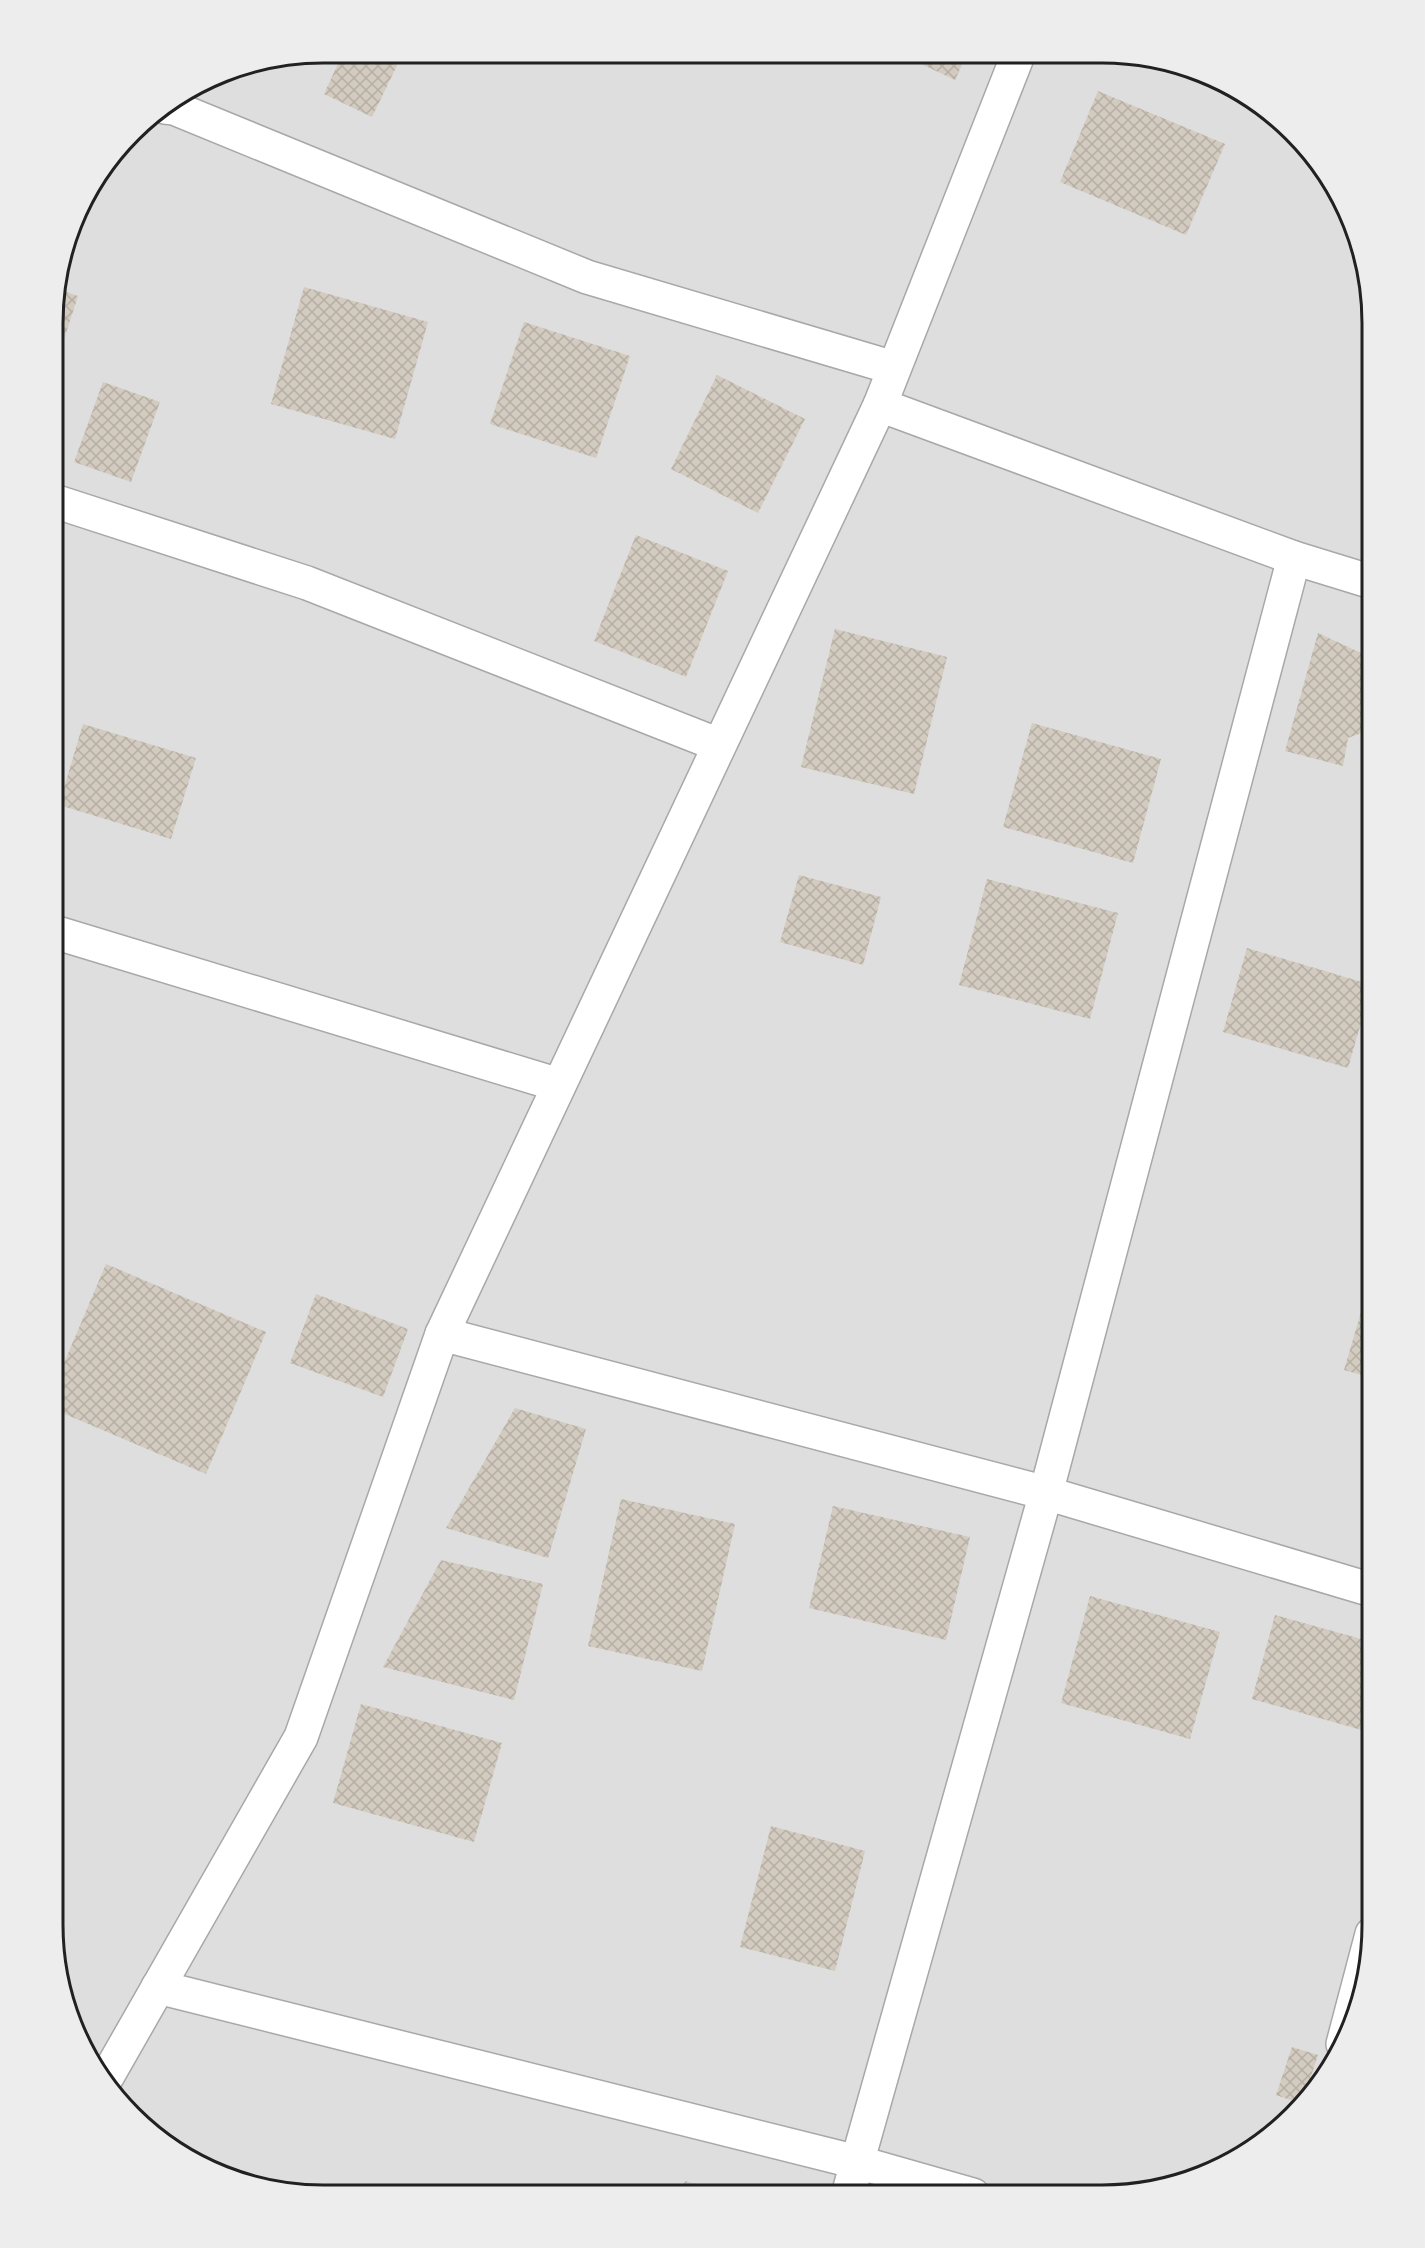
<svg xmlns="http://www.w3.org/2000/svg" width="1425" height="2248" viewBox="0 0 1425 2248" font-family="Cabin,sans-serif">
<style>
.residential{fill:#dfdede}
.building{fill:url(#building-cross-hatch)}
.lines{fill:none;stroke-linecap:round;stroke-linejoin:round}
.street-casing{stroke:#a8a8a8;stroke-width:36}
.street{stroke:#fff;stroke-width:33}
.rim{fill:none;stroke:#212121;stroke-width:3}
</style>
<defs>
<pattern id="building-cross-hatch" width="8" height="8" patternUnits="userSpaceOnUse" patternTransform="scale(1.5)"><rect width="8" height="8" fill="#d3cbbf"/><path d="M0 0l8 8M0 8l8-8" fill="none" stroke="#b5aea4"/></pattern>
</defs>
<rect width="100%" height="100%" fill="#f2f0e7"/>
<path class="residential" d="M 323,53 L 1138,55 L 1205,73 L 1266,108 L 1316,158 L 1352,219 L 1372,323 L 1372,1943 L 1358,2012 L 1327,2076 L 1280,2129 L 1206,2175 L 1103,2195 L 288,2193 L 220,2175 L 159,2140 L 109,2090 L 73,2029 L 53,1925 L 55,288 L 81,203 L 144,120 L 220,73 Z"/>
<g class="building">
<path d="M 343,53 L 403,53 L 372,117 L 324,94 Z"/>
<path d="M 900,54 L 967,54 L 955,80 Z"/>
<path d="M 1098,91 L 1225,144 L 1186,235 L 1060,182 Z"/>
<path d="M 304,287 L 428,322 L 395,439 L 271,404 Z"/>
<path d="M 55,288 L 78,296 L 55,367 Z"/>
<path d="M 524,322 L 630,356 L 596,458 L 490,424 Z"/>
<path d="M 717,375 L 805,419 L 758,513 L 671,469 Z"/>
<path d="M 103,382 L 160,402 L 131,482 L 74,462 Z"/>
<path d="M 636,535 L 728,571 L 686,677 L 594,641 Z"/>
<path d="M 835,629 L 947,657 L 914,794 L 801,767 Z"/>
<path d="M 1318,633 L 1372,658 L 1372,729 L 1348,738 L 1343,766 L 1285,751 Z"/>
<path d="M 1032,723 L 1161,759 L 1133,863 L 1003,827 Z"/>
<path d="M 83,724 L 196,758 L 171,839 L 59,805 Z"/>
<path d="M 799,875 L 881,897 L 863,965 L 780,942 Z"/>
<path d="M 987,879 L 1118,913 L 1090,1019 L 959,985 Z"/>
<path d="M 1247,948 L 1372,985 L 1348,1068 L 1223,1032 Z"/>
<path d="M 106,1264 L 266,1332 L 206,1474 L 53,1409 L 53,1389 Z"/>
<path d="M 1372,1275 L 1372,1378 L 1344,1370 Z"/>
<path d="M 316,1294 L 408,1329 L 383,1397 L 290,1363 Z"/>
<path d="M 515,1408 L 586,1429 L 548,1558 L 446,1528 Z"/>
<path d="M 621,1499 L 735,1524 L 702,1671 L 588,1646 Z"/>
<path d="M 833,1506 L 970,1537 L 946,1640 L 809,1608 Z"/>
<path d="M 441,1560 L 543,1584 L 514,1700 L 383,1667 Z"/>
<path d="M 1090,1596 L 1220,1632 L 1190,1739 L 1061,1703 Z"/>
<path d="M 1275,1615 L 1372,1642 L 1372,1733 L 1252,1699 Z"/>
<path d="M 361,1704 L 502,1743 L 474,1842 L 333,1803 Z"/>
<path d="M 771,1826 L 865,1851 L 835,1971 L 740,1947 Z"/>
<path d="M 1292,2047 L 1318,2055 L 1302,2104 L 1276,2095 Z"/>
<path d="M 685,2181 L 732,2194 L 681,2194 Z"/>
</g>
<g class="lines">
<defs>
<g id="street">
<path d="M 165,107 L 174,108 L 587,277 L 894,368"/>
<path d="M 880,405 L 1294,558 L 1372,582"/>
<path d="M 54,501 L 307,583 L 719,745"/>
<path d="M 54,932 L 559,1085"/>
<path d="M 442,1334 L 1046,1493 L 1372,1590"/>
<path d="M 158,1987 L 857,2162 L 973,2195"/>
<path d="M 1343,2044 L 1372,1934"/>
<path d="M 104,2082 L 301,1737 L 442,1334 L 880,405 L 1018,55"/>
<path d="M 848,2195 L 1046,1493 L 1294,558"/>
</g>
</defs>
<use href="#street" class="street-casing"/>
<use href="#street" class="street"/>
</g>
<path d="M0 0H1425V2248H0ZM323 63H1102A260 260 0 0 1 1362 323V1925A260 260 0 0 1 1102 2185H323A260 260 0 0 1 63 1925V323A260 260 0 0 1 323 63Z" fill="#ededed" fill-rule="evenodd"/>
<path class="rim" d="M323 63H1102A260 260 0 0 1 1362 323V1925A260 260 0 0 1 1102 2185H323A260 260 0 0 1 63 1925V323A260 260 0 0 1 323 63Z"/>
</svg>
